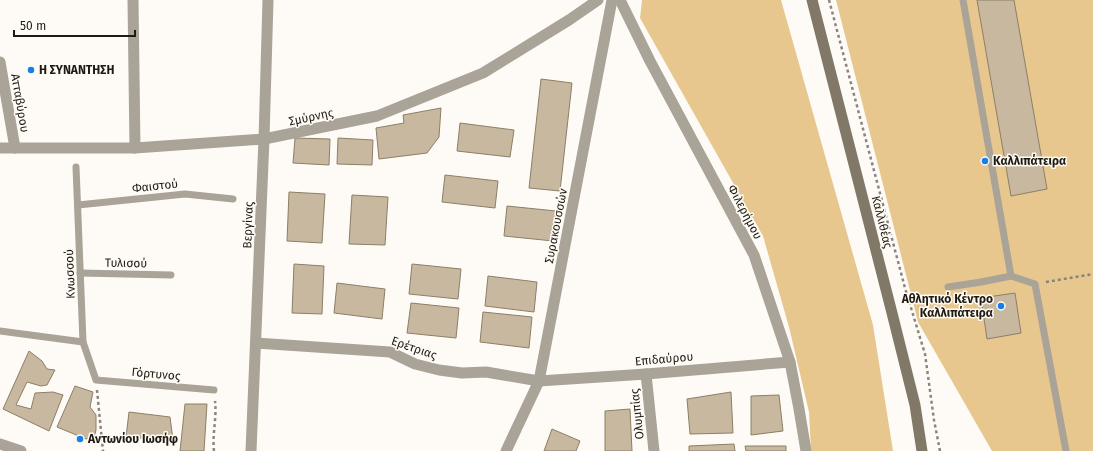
<svg xmlns="http://www.w3.org/2000/svg" width="1093" height="451" viewBox="0 0 1093 451" font-family="'Fira Sans',sans-serif">
<style>
.green{fill:#e7c78e}
.building{fill:#c7b89f;stroke:#8c7f67}
.lines{fill:none;stroke-linecap:round;stroke-linejoin:round}
.path{stroke:#89857e;stroke-width:2.5;stroke-dasharray:3 3;stroke-linecap:butt}
.service{stroke:#a9a398;stroke-width:7}
.minor{stroke:#a9a398;stroke-width:11}
.secondary{stroke:#817868;stroke-width:11}
.poi-dot{fill:#177fe7;stroke:#fefbf6;stroke-width:1.5}
.labels{text-anchor:middle;dominant-baseline:central;stroke-width:3;stroke-linejoin:round;paint-order:stroke}
.poi-label{font-size:12px;font-weight:bold;fill:#201b12;stroke:#fefbf6;text-anchor:start}
.street-label{font-size:12px;fill:#201b12;stroke:#fefbf6}
</style>
<rect width="100%" height="100%" fill="#fefbf6"/>
<g class="green">
<path d="M 642,0 L 781,0 L 873,325 L 893,451 L 811,451 L 809,412 L 789,327 L 763,236 L 640,18 Z"/>
<path d="M 836,0 L 1093,0 L 1093,451 L 992,451 L 918,322 Z"/>
</g>
<g class="building">
<path d="M 977,0 L 1014,0 L 1047,189 L 1011,196 Z"/>
<path d="M 541,79 L 572,83 L 560,191 L 529,188 Z"/>
<path d="M 441,108 L 439,137 L 427,153 L 379,159 L 376,128 L 404,123 L 403,115 Z"/>
<path d="M 460,123 L 514,130 L 510,157 L 457,151 Z"/>
<path d="M 295,138 L 330,139 L 329,165 L 293,163 Z"/>
<path d="M 338,138 L 373,140 L 372,165 L 337,164 Z"/>
<path d="M 445,175 L 498,181 L 495,208 L 442,202 Z"/>
<path d="M 289,192 L 325,194 L 322,243 L 287,241 Z"/>
<path d="M 352,195 L 388,197 L 385,245 L 349,244 Z"/>
<path d="M 507,206 L 556,211 L 553,241 L 504,236 Z"/>
<path d="M 294,264 L 324,266 L 322,314 L 292,313 Z"/>
<path d="M 412,264 L 461,269 L 458,299 L 409,294 Z"/>
<path d="M 488,276 L 537,282 L 534,312 L 485,306 Z"/>
<path d="M 337,283 L 385,289 L 382,319 L 334,313 Z"/>
<path d="M 1015,293 L 1021,333 L 987,339 L 981,298 Z"/>
<path d="M 411,303 L 459,308 L 456,338 L 407,333 Z"/>
<path d="M 483,312 L 532,317 L 529,348 L 480,342 Z"/>
<path d="M 29,351 L 42,361 L 47,369 L 55,370 L 47,385 L 41,386 L 27,382 L 16,405 L 31,409 L 35,393 L 53,392 L 63,395 L 49,431 L 3,409 Z"/>
<path d="M 75,386 L 93,392 L 90,407 L 96,415 L 96,430 L 94,437 L 86,439 L 57,427 Z"/>
<path d="M 731,392 L 733,433 L 690,434 L 687,399 Z"/>
<path d="M 779,395 L 783,431 L 751,435 L 751,396 Z"/>
<path d="M 185,404 L 207,404 L 204,451 L 180,451 Z"/>
<path d="M 630,409 L 632,451 L 605,451 L 605,411 Z"/>
<path d="M 129,412 L 170,417 L 173,440 L 126,437 Z"/>
<path d="M 552,429 L 580,441 L 576,451 L 544,451 Z"/>
<path d="M 734,444 L 735,451 L 689,451 L 689,446 Z"/>
<path d="M 745,446 L 786,446 L 786,451 L 746,451 Z"/>
</g>
<g class="lines">
<g class="path">
<path d="M 829,0 L 905,288 L 925,354 L 934,420 L 940,451"/>
<path d="M 1046,282 L 1093,274"/>
<path d="M 97,390 L 103,451"/>
<path d="M 214,451 C 212,434 217,418 215,401"/>
</g>
<g class="service">
<path d="M 76,167 L 83,342 L 96,380 L 214,390"/>
<path d="M 78,205 L 185,194 L 233,199"/>
<path d="M 80,273 L 171,275"/>
<path d="M 1011,276 L 1035,284 L 1066,451"/>
<path d="M 948,287 L 981,282 L 1011,276 L 963,0"/>
<path d="M 0,331 L 83,342"/>
</g>
<g class="minor">
<path d="M 133,0 L 135,148"/>
<path d="M 620,0 L 650,61 L 754,255 L 790,362 L 799,409 L 806,451"/>
<path d="M 0,62 L 15,148"/>
<path d="M 0,148 L 135,148 L 264,139 L 377,116 L 483,73 L 569,20 L 598,0"/>
<path d="M 256,343 L 390,352 L 415,364 L 439,370 L 462,373 L 486,372 L 539,381 L 646,374 L 790,362"/>
<path d="M 646,374 L 654,451"/>
<path d="M 0,444 L 21,451"/>
<path d="M 251,451 L 264,139 L 268,0"/>
<path d="M 506,451 L 539,381 L 612,0"/>
</g>
<path class="secondary" d="M 812,0 L 892,313 L 915,405 L 922,451"/>
</g>
<g class="poi-dot">
<circle cx="31" cy="70" r="4"/>
<circle cx="985" cy="161" r="4"/>
<circle cx="1001" cy="306" r="4"/>
<circle cx="80" cy="439" r="4"/>
</g>
<g class="labels">
<g class="poi-label">
<text x="39" y="70">Η ΣΥΝΑΝΤΗΣΗ</text>
<text x="993" y="161">Καλλιπάτειρα</text>
<text x="993" y="299" text-anchor="end">Αθλητικό Κέντρο<tspan x="993" dy="14">Καλλιπάτειρα</tspan></text>
<text x="88" y="439">Αντωνίου Ιωσήφ</text>
</g>
<g class="street-label">
<text transform="translate(20 103) rotate(80)">Ατταβύρου</text>
<text transform="translate(311 117) rotate(-12)">Σμύρνης</text>
<text transform="translate(155 186) rotate(-6)">Φαιστού</text>
<text transform="translate(745 212) rotate(62)">Φιλερήμου</text>
<text transform="translate(882 222) rotate(76)">Καλλιθέας</text>
<text transform="translate(248 225) rotate(-88)">Βεργίνας</text>
<text transform="translate(556 226) rotate(-79)">Συρακουσσών</text>
<text transform="translate(126 263) rotate(1)">Τυλισού</text>
<text transform="translate(70 274) rotate(-92)">Κνωσσού</text>
<text transform="translate(414 348) rotate(19)">Ερέτριας</text>
<text transform="translate(664 359) rotate(-5)">Επιδαύρου</text>
<text transform="translate(156 374) rotate(5)">Γόρτυνος</text>
<text transform="translate(637 414) rotate(-96)">Ολυμπίας</text>
</g>
</g>
<path d="M14 30v6h121v-6" fill="none" stroke="#201b12" stroke-width="2"/>
<text x="20" y="30" font-size="12" fill="#201b12" stroke="#fefbf6" stroke-width="3" paint-order="stroke">50 m</text>
</svg>
